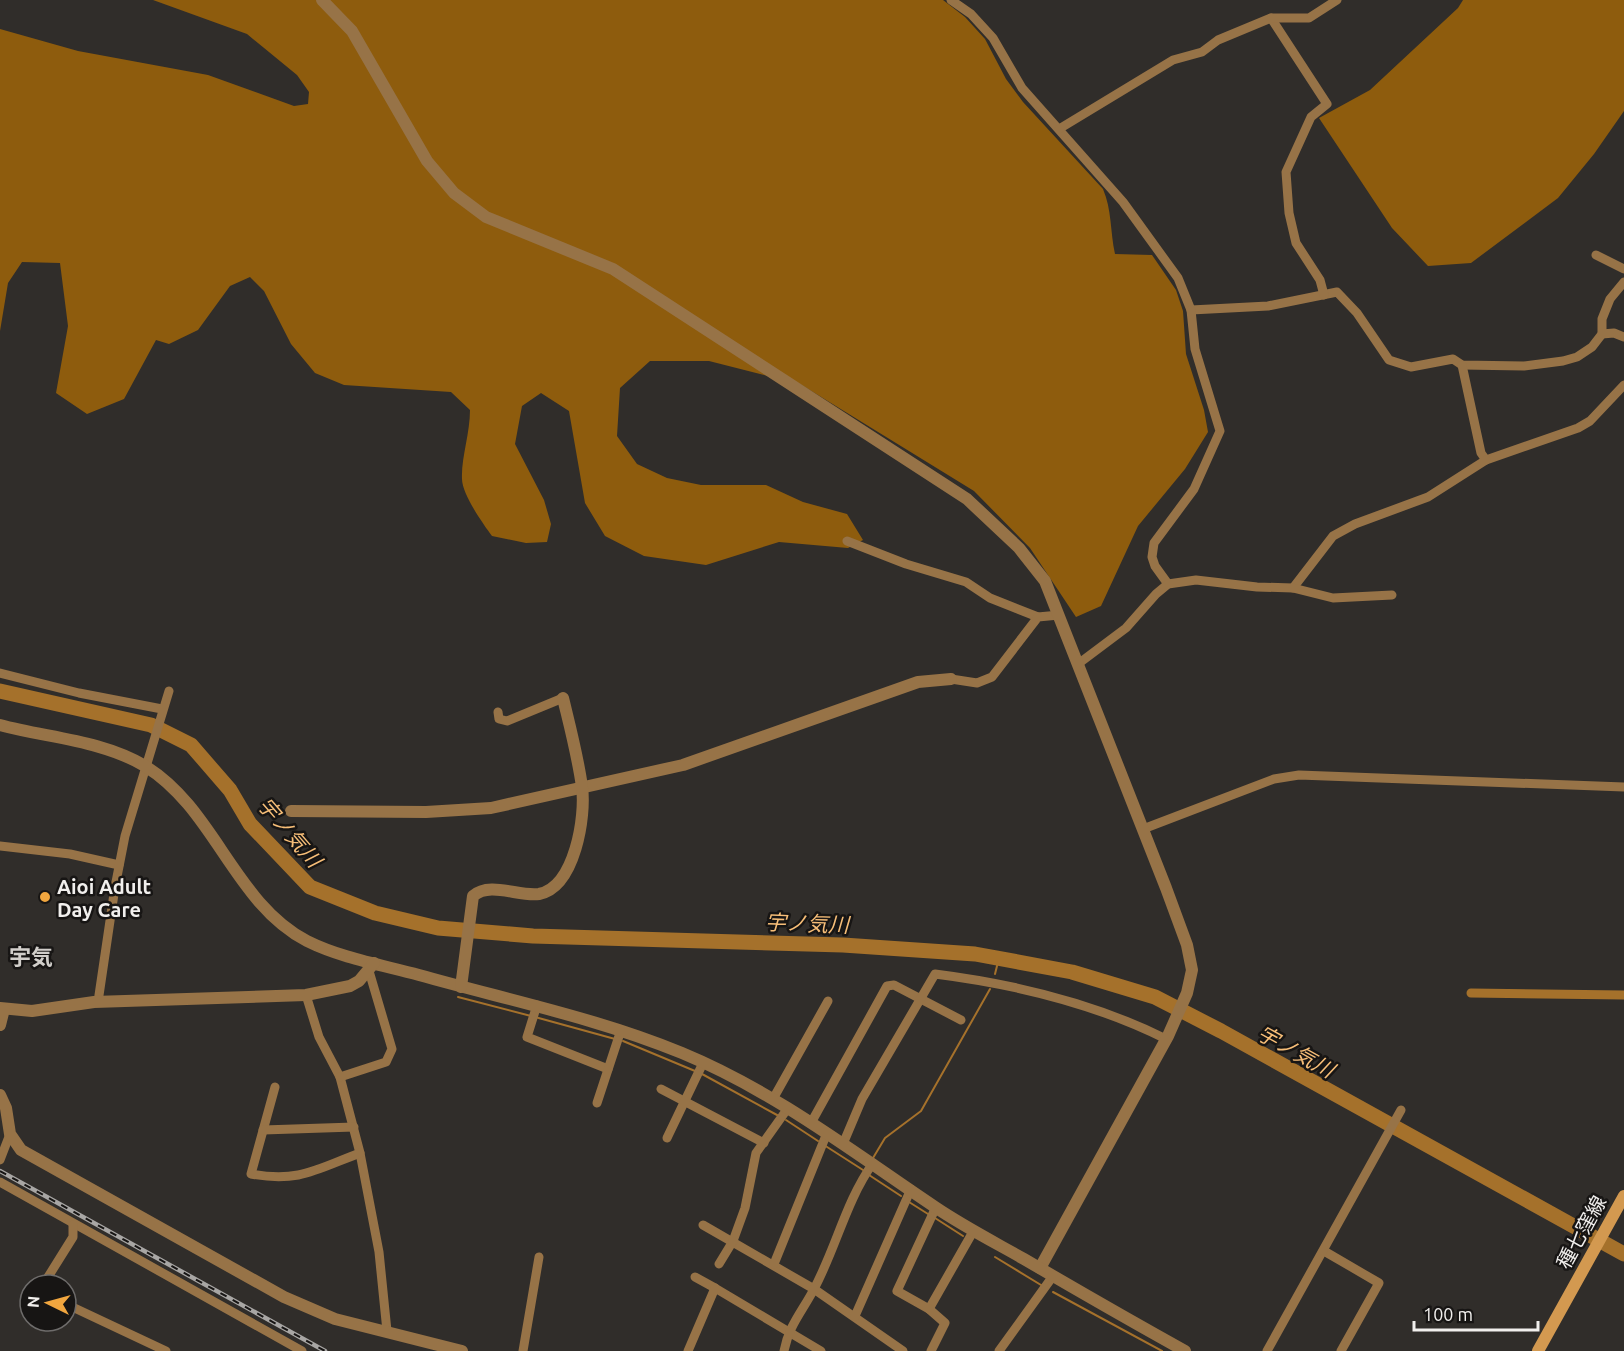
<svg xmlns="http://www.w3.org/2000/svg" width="1624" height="1351" viewBox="0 0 1624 1351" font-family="Ubuntu,'Noto Sans JP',sans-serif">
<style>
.forest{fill:#8e5c0d}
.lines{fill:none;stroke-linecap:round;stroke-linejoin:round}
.stream{stroke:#a5712b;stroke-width:2}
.canal{stroke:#a5712b;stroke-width:9}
.river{stroke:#a5712b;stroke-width:15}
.minor{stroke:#977347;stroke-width:9}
.tertiary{stroke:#977347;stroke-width:12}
.secondary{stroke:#d39950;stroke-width:12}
.rail-casing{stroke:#a8a6a4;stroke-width:4.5}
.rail{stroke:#171514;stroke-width:2;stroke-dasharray:7;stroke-linecap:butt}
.poi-dot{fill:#f1a63f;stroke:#171514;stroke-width:2}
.labels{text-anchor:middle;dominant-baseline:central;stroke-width:5;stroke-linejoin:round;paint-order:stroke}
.poi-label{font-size:20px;font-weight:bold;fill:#f1efed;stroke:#171514;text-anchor:start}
.street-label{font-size:20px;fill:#f1efed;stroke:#171514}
.water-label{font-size:21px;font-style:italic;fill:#f7be78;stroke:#171514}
.quarter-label{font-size:22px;font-weight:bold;fill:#d1ceca;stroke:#171514}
</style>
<rect width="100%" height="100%" fill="#302d2a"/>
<g class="forest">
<path d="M 153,0 L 943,0 L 965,17 L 985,39 L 1006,79 L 1023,102 L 1103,189 C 1112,210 1110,231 1115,254 L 1152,255 L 1176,290 L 1183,311 L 1186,354 L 1204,410 L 1208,432 L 1185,469 L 1138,526 L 1101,606 L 1076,617 L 1030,548 L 974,491 L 800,384 L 709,361 L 650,361 L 620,388 L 617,436 L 637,464 L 667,478 L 701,485 L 766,485 L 803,502 L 847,514 L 863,540 L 848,548 L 779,542 L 706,565 L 644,556 L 605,536 L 585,503 L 569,411 L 541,393 L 522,406 L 515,444 L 544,500 L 551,524 L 547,542 L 526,543 L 492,536 C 483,524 462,494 462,479 C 461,458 470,434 470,410 L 451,392 L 344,385 L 315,373 L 291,344 L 264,291 L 250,277 L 230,286 L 198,330 L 169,344 L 156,340 L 124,399 L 87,414 L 56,393 L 68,326 L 60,263 L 22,262 L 8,283 L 0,331 L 0,29 L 78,51 L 208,75 L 294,106 L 308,104 L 309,92 L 297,75 L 247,34 Z"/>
<path d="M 1463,0 L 1624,0 L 1624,111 L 1594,154 L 1558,198 L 1471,263 L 1428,266 L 1392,228 L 1319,118 L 1370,90 L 1458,8 Z"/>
</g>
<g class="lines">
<g class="stream">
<path d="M 995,974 L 999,958"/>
<path d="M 458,997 L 531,1016"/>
<path d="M 535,1017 L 615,1039"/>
<path d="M 623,1041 L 695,1071"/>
<path d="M 702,1074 L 777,1115"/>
<path d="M 786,1120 L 818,1141"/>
<path d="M 824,1145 L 863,1170"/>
<path d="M 873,1158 L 885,1138 L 921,1111 L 990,989"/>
<path d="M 869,1175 L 901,1196"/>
<path d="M 909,1202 L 928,1214"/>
<path d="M 935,1218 L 963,1236"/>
<path d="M 995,1257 L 1041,1285"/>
<path d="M 1053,1292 L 1162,1351"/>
</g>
<path class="canal" d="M 1471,993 L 1624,995"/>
<path class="river" d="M 0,691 L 151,725 L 191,745 L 230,790 L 250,824 L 310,887 L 375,913 L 438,928 L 533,936 L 843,945 L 975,954 L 1072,972 L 1155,997 L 1221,1031 L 1624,1254"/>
<g class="minor">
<path d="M 951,0 L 971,14 L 993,38 L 1022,88 L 1123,202 L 1178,278 L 1191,310 L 1268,306 L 1337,292 L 1357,313 L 1389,360 L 1411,367 L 1453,359 L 1462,365 L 1524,366 L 1563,361 L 1577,357 L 1592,347 L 1602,334 L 1602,319 L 1610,299 L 1624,282"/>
<path d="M 1271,18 L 1327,104 L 1311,117 L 1286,172 L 1289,213 L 1296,243 L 1320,280 L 1324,295"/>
<path d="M 1059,129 L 1173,60 L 1202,52 L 1218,40 L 1271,18 L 1309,18 L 1337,0"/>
<path d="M 1596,255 L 1624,269"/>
<path d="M 1602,334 L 1614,333 L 1624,337"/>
<path d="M 1462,365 L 1481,453 L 1486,460 L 1578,428 L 1590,421 L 1624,385"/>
<path d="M 847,541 L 906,564 L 966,582 L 990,598 L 1038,617"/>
<path d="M 1168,584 L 1155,566 L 1152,557 L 1154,543 L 1194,489 L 1220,431 L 1195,349 L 1191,310"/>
<path d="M 1293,588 L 1333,536 L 1355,524 L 1428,497 L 1486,460"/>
<path d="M 1078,664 L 1126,628 L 1156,594 L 1168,584 L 1196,580 L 1257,587 L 1293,588 L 1333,598 L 1392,595"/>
<path d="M 0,673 L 79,693 L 162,709"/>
<path d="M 951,679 L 977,683 L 992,677 L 1038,617 L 1059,615"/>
<path d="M 498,712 L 499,719 L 507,721 L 563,698"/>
<path d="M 1143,829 L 1274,779 L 1299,775 L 1624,787"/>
<path d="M 0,846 L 70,854 L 119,865"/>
<path d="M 306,995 L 319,1037 L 340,1077 L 360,1153 L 379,1252 L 387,1331"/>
<path d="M 98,1002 L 115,887 L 125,836 L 169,691"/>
<path d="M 537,1005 L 527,1037 L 608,1069"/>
<path d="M 340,1077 L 386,1062 L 392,1049 L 369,971"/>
<path d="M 275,1087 L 251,1174 C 299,1183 317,1169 360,1153"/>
<path d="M 661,1089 L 764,1143"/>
<path d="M 773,1099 L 828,1001"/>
<path d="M 597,1103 L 621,1030"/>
<path d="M 811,1123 L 887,986 L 894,985 L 961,1020"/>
<path d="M 263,1130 L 354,1127"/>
<path d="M 667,1138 L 703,1063"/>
<path d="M 843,1144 L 862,1099 L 935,974 C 1014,984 1094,1003 1166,1039"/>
<path d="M 0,1160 L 10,1134"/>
<path d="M 0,1182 L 302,1351"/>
<path d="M 703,1225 L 814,1289 L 903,1351"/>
<path d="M 1324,1251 L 1379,1283 L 1341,1351"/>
<path d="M 719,1264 L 733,1241 L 745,1208 L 756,1153 L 788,1108"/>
<path d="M 774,1264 L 827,1133"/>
<path d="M 695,1277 L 715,1288"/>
<path d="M 43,1285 L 73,1237 L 73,1225"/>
<path d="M 66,1304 L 166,1351"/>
<path d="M 929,1309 L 974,1230"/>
<path d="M 855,1316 L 911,1189"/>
<path d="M 523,1351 L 539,1257"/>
<path d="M 688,1351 L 715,1288 L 821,1351"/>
<path d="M 784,1351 C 789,1325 802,1312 814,1289 C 836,1248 846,1201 873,1163"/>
<path d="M 931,1351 L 945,1323 L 929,1309 L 897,1291 L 936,1207"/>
<path d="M 999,1351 L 1053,1276"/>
<path d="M 1267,1351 L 1401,1110"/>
</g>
<g class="tertiary">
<path d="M 322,0 L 352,31 L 427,161 L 454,193 L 486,217 L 613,269 L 967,499 L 1019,548 L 1045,581 L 1166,888 L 1187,945 L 1192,970 L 1187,993 L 1168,1036 L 1040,1268"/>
<path d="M 0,725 C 48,738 101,740 145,766 C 215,809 234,903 307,941 C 341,958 382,965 419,975 C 508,1000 597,1018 682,1053 C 774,1091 853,1152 935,1207 C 963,1226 994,1242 1024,1259 C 1077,1290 1131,1321 1185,1351"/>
<path d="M 291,811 L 426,812 L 491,808 L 683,765 L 918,682 L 951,679"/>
<path d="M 461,987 L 473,896 C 490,881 519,897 539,894 C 575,887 586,816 582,787 C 578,757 570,727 563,698"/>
<path d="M 0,1008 L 32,1011 L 94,1002 L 306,995 L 350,986 L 359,981 L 374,963"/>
<path d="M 0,1025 L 4,1009"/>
<path d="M 0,1095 L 6,1108 L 10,1134 L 21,1150 L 284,1297 L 335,1319 L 462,1351"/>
</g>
<path class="secondary" d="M 1538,1351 L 1624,1196"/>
<defs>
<path id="rail" d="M 0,1171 L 325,1351"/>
</defs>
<use href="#rail" class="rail-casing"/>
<use href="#rail" class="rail"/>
</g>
<circle class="poi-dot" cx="45" cy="897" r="6"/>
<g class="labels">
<g class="poi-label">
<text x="57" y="886">Aioi Adult<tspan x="57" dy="23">Day Care</tspan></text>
</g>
<g class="street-label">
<text transform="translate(1581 1232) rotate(-61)">種七窪線</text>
</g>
<g class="water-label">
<text transform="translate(290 832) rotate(49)">宇ノ気川</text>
<text transform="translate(807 923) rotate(2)">宇ノ気川</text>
<text transform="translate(1296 1051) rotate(29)">宇ノ気川</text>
</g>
<g class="quarter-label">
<text x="31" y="956">宇気</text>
</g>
</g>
<g transform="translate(48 1303) rotate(275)"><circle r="28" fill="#171514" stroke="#6e6c6b" stroke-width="1.5"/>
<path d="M0-4.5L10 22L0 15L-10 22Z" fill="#f1a63f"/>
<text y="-9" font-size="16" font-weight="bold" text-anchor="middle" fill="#f1efed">N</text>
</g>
<path d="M1414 1321v9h124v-9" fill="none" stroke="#f1efed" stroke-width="3"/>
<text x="1423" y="1321" font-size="18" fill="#f1efed" stroke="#171514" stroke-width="4.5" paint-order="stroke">100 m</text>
</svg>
